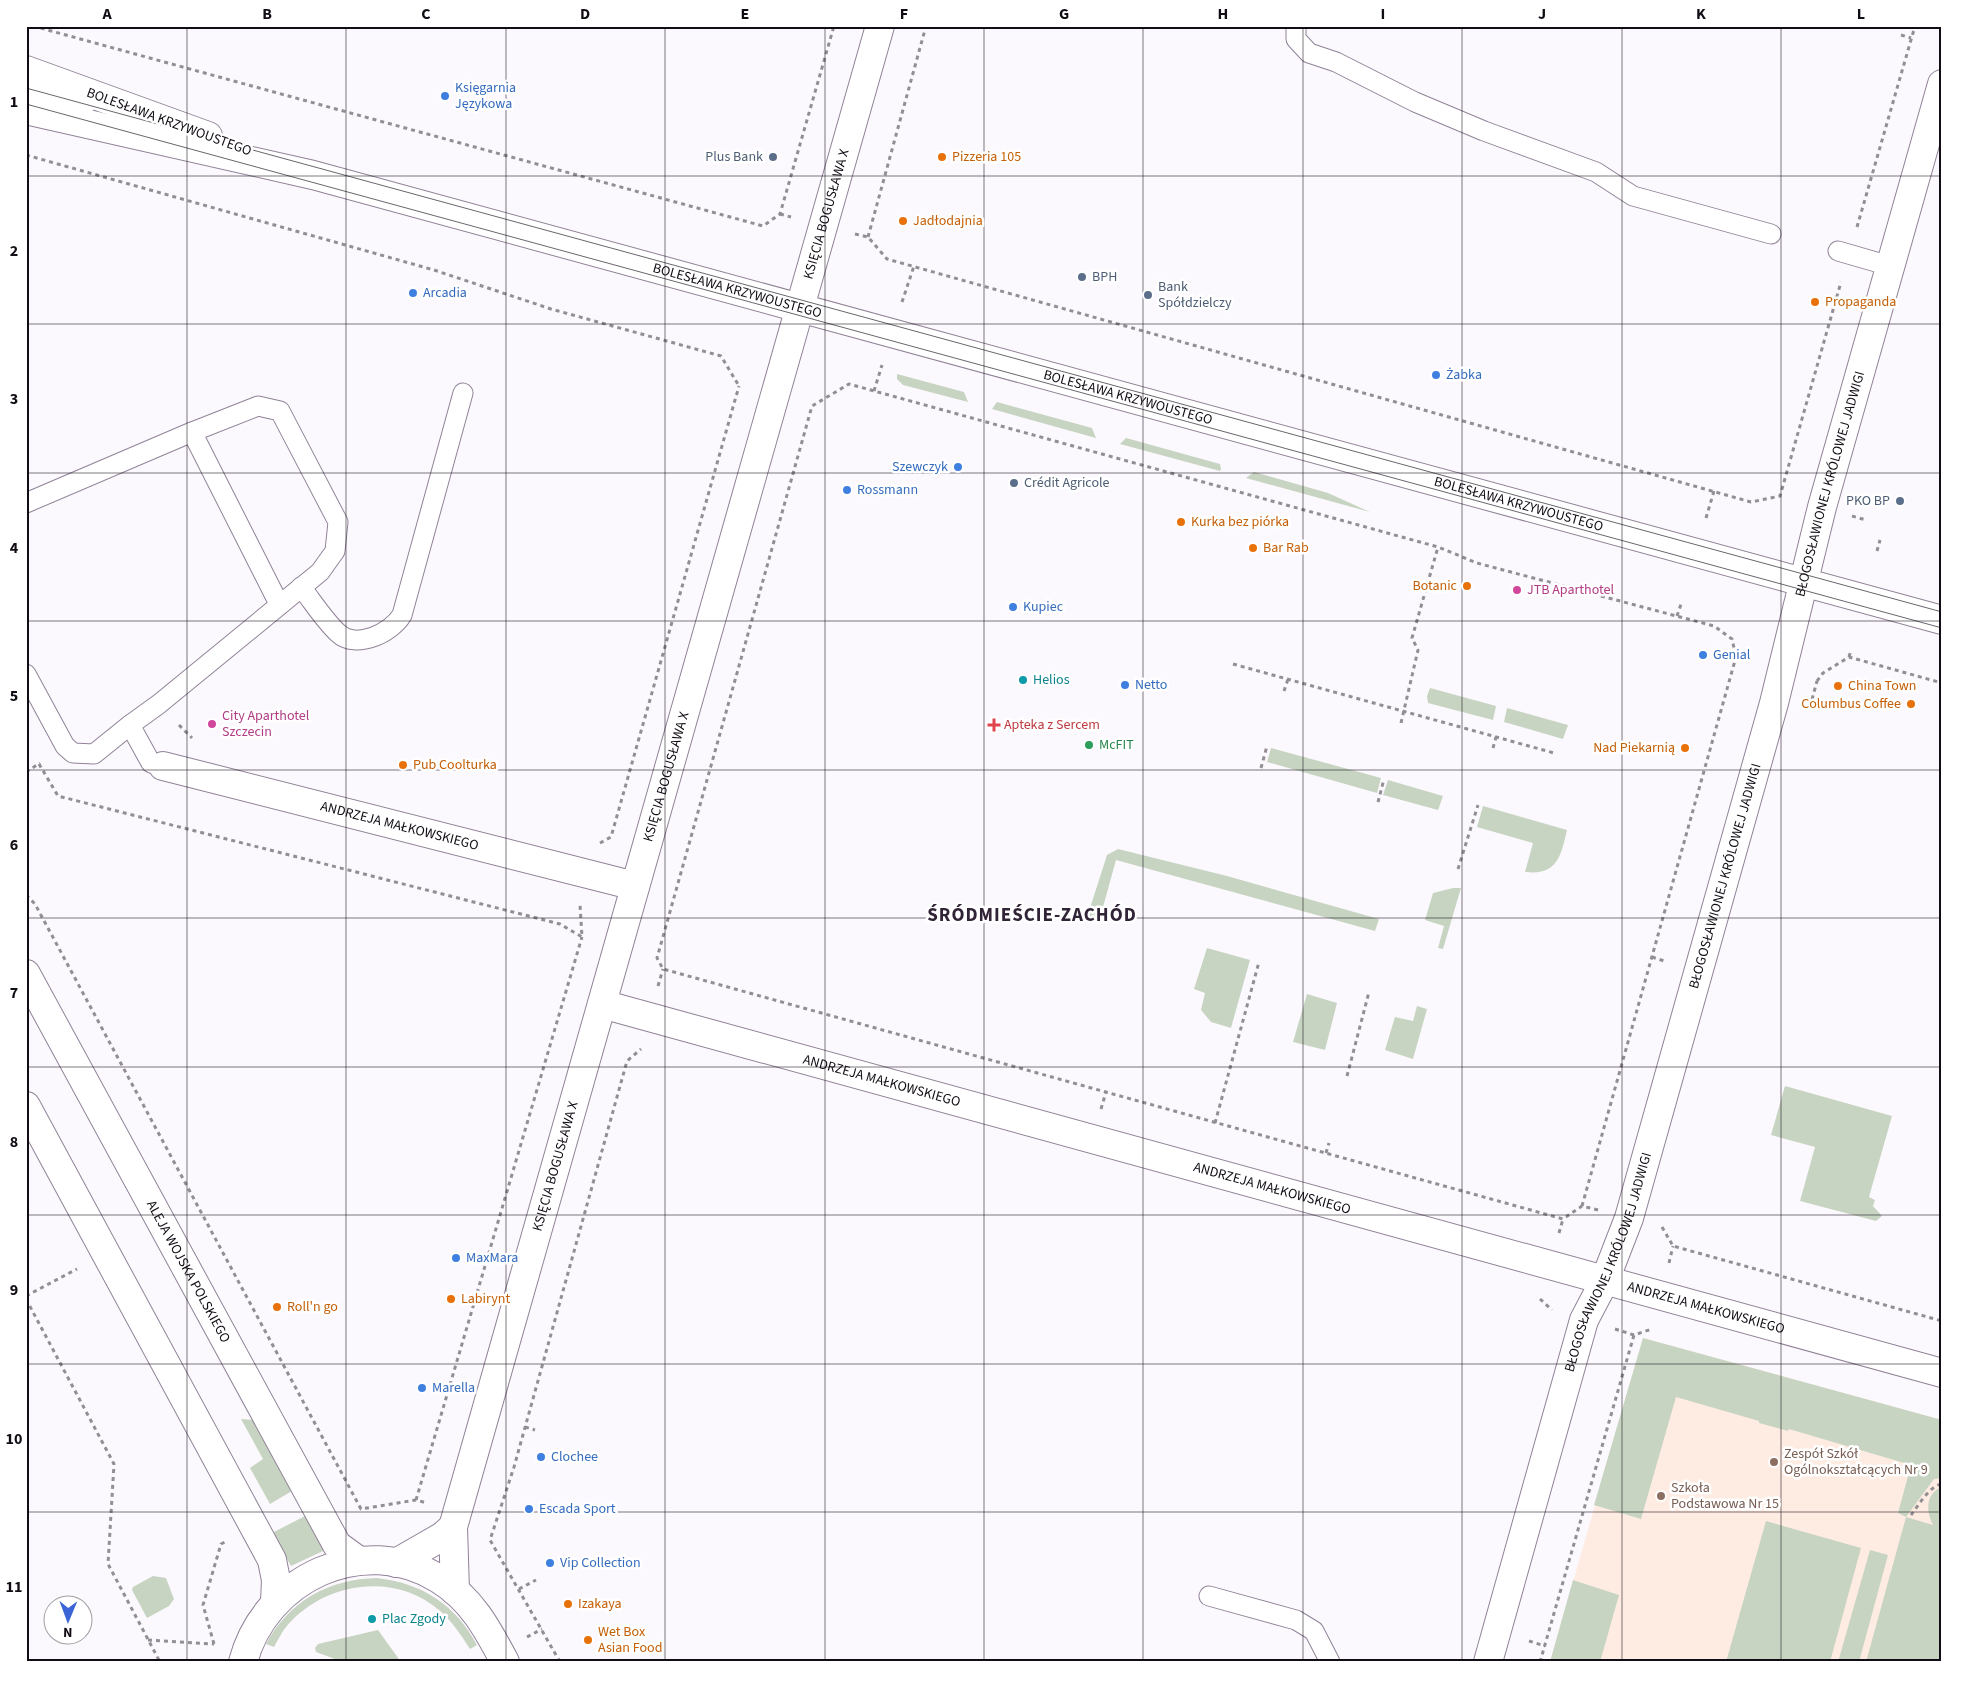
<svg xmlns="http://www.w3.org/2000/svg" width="1968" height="1688" viewBox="0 0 1968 1688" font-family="'Source Sans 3',sans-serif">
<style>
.education{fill:#feece2}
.green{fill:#c8d4c2}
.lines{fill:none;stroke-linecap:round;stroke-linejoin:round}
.service-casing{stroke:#918298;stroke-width:21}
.minor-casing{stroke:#918298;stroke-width:30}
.tertiary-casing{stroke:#918298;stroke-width:30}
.path{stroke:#928e94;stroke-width:3;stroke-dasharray:4 4;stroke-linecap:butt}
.service{stroke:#fff;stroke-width:19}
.minor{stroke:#fff;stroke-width:28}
.tertiary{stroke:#fff;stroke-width:28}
.tram{stroke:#6a666d;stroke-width:1}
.grid{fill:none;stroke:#120d15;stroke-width:1;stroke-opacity:0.55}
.shop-dot{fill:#3f7fe0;stroke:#fff;stroke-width:2}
.service-dot{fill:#5c6f8a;stroke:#fff;stroke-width:2}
.food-dot{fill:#e8710a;stroke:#fff;stroke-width:2}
.hotel-dot{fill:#d1479c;stroke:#fff;stroke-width:2}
.culture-dot{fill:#0f9aa8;stroke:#fff;stroke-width:2}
.health-dot{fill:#e0444e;stroke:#fff;stroke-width:2}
.leisure-dot{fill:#2e9e5b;stroke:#fff;stroke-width:2}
.education-dot{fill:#8d6e63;stroke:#fff;stroke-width:2}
.labels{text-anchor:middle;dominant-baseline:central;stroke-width:5;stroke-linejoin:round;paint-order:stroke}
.shop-label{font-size:14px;fill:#366cbe;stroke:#fff;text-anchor:start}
.street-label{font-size:14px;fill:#120d15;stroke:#fff}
.service-label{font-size:14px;fill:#4e5e75;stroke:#fff;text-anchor:start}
.food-label{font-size:14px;fill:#c56008;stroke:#fff;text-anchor:start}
.hotel-label{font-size:14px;fill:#b23c85;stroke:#fff;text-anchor:start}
.culture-label{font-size:14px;fill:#0d838f;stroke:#fff;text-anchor:start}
.health-label{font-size:14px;fill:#be3a42;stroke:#fff;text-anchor:start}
.leisure-label{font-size:14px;fill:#27864d;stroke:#fff;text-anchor:start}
.education-label{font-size:14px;fill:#785e54;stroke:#fff;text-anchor:start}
.district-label{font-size:19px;font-weight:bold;letter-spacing:1px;fill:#312437;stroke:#fff}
.neatline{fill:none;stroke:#120d15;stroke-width:2}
.grid-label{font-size:16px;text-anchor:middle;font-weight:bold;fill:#120d15}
</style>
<rect width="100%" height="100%" fill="#fcf9fe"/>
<path class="education" d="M 1643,1338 L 1942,1420 L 1942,1662 L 1550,1662 Z"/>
<g class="green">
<path d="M 897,374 L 964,392 L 968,402 L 903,385 L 897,379 Z"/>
<path d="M 997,402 L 1092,428 L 1096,438 L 992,409 Z"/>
<path d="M 1126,438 L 1220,464 L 1221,469 L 1220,471 L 1120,444 Z"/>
<path d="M 1254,472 L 1328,493 L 1370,512 L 1246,478 Z"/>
<path d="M 1430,688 L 1496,706 L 1493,720 L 1428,703 L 1427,696 Z"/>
<path d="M 1507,708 L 1568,725 L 1563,739 L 1504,722 Z"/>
<path d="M 1271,748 L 1381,778 L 1377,793 L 1267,762 Z"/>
<path d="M 1388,780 L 1443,796 L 1438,810 L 1383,795 Z"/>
<path d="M 1483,806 L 1567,830 C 1561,855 1558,876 1525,872 L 1533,843 L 1477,827 Z"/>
<path d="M 1118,849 L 1227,876 L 1379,919 L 1375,931 L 1116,860 L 1100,918 L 1090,916 L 1090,908 L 1107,855 Z"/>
<path d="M 1453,888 L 1461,888 L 1443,949 L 1438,948 L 1444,926 L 1425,920 L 1433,893 Z"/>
<path d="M 1207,948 L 1250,960 L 1231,1028 L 1211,1022 L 1201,1010 L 1205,993 L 1194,989 Z"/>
<path d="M 1307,994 L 1337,1003 L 1325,1050 L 1293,1042 Z"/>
<path d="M 1417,1006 L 1427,1009 L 1413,1059 L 1385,1050 L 1395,1017 L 1413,1021 Z"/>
<path d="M 1785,1086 L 1892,1116 L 1869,1197 L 1875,1200 L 1873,1206 L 1882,1216 L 1876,1221 L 1800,1201 L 1815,1147 L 1771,1135 Z"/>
<path d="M 1643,1338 L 1942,1420 L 1942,1478 L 1934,1479 L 1906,1517 L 1933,1525 C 1926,1512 1925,1493 1942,1487 L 1942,1662 L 1866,1662 L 1906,1517 L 1898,1513 L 1911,1465 L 1789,1429 L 1788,1431 L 1759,1423 L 1759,1421 L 1676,1397 L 1641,1519 L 1594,1505 Z"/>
<path d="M 241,1419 L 255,1420 L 292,1491 L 270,1504 L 250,1468 L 263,1459 Z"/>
<path d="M 305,1516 L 323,1547 L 323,1551 L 291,1566 L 272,1533 Z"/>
<path d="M 1766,1521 L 1861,1548 L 1830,1662 L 1726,1662 Z"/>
<path d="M 1870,1550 L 1888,1555 L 1859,1662 L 1838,1662 Z"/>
<path d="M 153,1576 L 166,1578 L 174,1599 L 169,1606 L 147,1618 L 132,1590 L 133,1587 Z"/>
<path d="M 377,1578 C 422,1583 456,1605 477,1645 L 470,1649 C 461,1635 452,1621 439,1610 C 394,1571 323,1582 286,1627 C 281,1633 278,1640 274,1647 L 266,1644 C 289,1601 329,1579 377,1578 Z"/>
<path d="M 1573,1580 L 1619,1595 L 1600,1662 L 1550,1662 Z"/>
<path d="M 378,1630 L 401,1662 L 343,1662 L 316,1652 L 315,1648 L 318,1644 Z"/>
</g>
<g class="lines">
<defs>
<g id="service">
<path d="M 1296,26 L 1296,39 L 1309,53 L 1336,62 L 1415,102 L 1484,131 L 1596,172 L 1633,196 L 1771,234"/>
<path d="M 26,88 L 86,104"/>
<path d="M 1838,251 L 1890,266"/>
<path d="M 26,503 L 192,432"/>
<path d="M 301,587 C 313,602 324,620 338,633 C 356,650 391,633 402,615 L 463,393"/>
<path d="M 26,674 L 65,746 L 73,753 L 94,754 L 130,725"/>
<path d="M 163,766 L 151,763 L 130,725 L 159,704 L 320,572 L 335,551 L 338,522 L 280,411 L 258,406 L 192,432 L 279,604"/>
<path d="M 1209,1596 L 1296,1620 L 1314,1631 L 1330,1662"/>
</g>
<g id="minor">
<path id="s1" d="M 163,766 L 635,886"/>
<path id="s2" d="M 26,974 L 331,1534 L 337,1545 L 359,1561"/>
<path id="s3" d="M 602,1004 L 1942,1373"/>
<path d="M 26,1106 L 272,1560 L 276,1580 L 275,1602"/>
<path d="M 396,1563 L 443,1536 L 453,1527"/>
<path id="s4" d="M 455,1591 L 453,1527 L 880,26"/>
<path d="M 243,1662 C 265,1578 363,1532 439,1579 C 472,1599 488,1630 505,1662"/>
<path id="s5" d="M 1488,1662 L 1584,1320 L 1605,1280 L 1629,1218 L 1774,703 L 1822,507 L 1942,84"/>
</g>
<g id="tertiary">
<path d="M 26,70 L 208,136"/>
<path id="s6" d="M 26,110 L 313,175 L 1942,620"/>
</g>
</defs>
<use href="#service" class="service-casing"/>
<use href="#minor" class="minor-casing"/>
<use href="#tertiary" class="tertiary-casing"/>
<g class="path">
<path d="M 33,26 L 763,226 L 780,214 L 834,26"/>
<path d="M 1901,35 L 1911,38"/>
<path d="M 26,155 L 434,270 L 551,309 L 721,356 L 739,386"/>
<path d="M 780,214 L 791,217"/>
<path d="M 1857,227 L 1915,26"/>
<path d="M 855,234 L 868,237 L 887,259 L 1751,502 L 1780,496 L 1841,282"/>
<path d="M 868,237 L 926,26"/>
<path d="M 902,302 L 914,266"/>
<path d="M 874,391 L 882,365"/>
<path d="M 1852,516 L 1866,520"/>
<path d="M 1706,518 L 1714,491"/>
<path d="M 1877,551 L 1880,540"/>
<path d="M 1677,616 L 1681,604"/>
<path d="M 1849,657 L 1851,650"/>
<path d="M 1233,664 L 1554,753"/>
<path d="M 1817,681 L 1823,673 L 1849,657 L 1942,683"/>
<path d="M 1284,691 L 1288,679"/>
<path d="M 1810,707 L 1817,681"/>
<path d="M 1401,723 L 1418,650 L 1412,638 L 1438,547"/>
<path d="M 179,725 L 192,738"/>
<path d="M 1493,748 L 1496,737"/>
<path d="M 39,764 L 58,796 L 560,924 L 582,937 L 580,905"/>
<path d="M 1261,768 L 1267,746"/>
<path d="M 26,772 L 40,763"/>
<path d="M 1378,802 L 1384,779"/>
<path d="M 600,843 L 611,837 L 739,386"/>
<path d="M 1458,869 L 1478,805"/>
<path d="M 26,895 L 35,904 L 361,1509 L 416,1500 L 427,1503"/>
<path d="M 1652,957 L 1667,962"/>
<path d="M 658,986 L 663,969"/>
<path d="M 1347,1076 L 1369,992"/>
<path d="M 1101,1109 L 1106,1092"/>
<path d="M 1215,1123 L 1259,962"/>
<path d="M 1326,1153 L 1329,1143"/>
<path d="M 1582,1206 L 1736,657"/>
<path d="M 1598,1210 L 1582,1206 L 1563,1219 L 663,969 L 657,958 L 812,406 L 849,384 L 1438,547 L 1477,563 L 1714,626 L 1732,639 L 1736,657 L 1745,660"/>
<path d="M 1662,1227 L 1673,1246 L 1942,1321"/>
<path d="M 1559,1233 L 1563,1219"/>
<path d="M 1669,1263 L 1673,1246"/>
<path d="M 26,1296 L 77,1269"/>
<path d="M 26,1299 L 114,1464 L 108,1564 L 160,1662"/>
<path d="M 1540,1299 L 1552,1310"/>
<path d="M 1615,1329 L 1634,1335 L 1652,1329"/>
<path d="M 525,1427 L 535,1430"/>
<path d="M 416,1500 L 582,937"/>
<path d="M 1911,1515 C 1919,1505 1929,1486 1942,1484"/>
<path d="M 519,1589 L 536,1580"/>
<path d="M 527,1637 L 542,1629"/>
<path d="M 148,1640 L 214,1644"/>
<path d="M 1529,1641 L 1545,1646"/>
<path d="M 214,1644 L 203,1605 L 221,1544 L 225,1542"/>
<path d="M 560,1662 L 490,1540 L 514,1467 L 627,1061 L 641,1049"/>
<path d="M 576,1662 L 578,1661"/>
<path d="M 1540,1662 L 1634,1335"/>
</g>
<use href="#service" class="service"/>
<use href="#minor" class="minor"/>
<use href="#tertiary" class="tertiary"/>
<g class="tram">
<path d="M 26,88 L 1942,612"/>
<path d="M 26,104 L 1942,628"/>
</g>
</g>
<path class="grid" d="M 187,26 L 187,1662M 346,26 L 346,1662M 506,26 L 506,1662M 665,26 L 665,1662M 825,26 L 825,1662M 984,26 L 984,1662M 1143,26 L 1143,1662M 1303,26 L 1303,1662M 1462,26 L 1462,1662M 1622,26 L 1622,1662M 1781,26 L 1781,1662M 26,176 L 1942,176M 26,324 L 1942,324M 26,473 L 1942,473M 26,621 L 1942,621M 26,770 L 1942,770M 26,918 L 1942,918M 26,1067 L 1942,1067M 26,1215 L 1942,1215M 26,1364 L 1942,1364M 26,1512 L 1942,1512"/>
<g class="shop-dot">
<circle cx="445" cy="96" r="5"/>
<circle cx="413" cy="293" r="5"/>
<circle cx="1436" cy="375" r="5"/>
<circle cx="958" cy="467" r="5"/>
<circle cx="847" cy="490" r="5"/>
<circle cx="1013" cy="607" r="5"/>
<circle cx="1703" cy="655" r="5"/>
<circle cx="1125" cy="685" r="5"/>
<circle cx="456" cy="1258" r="5"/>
<circle cx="422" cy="1388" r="5"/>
<circle cx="541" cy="1457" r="5"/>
<circle cx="529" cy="1509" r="5"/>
<circle cx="550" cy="1563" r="5"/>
</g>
<g class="service-dot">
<circle cx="773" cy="157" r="5"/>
<circle cx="1082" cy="277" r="5"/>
<circle cx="1148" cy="295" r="5"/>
<circle cx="1014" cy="483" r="5"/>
<circle cx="1900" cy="501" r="5"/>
</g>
<g class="food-dot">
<circle cx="942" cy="157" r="5"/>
<circle cx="903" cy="221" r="5"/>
<circle cx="1815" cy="302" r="5"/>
<circle cx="1181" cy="522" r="5"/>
<circle cx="1253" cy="548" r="5"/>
<circle cx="1467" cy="586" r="5"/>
<circle cx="1838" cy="686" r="5"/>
<circle cx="1911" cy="704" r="5"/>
<circle cx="1685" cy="748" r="5"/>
<circle cx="403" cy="765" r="5"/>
<circle cx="451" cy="1299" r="5"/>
<circle cx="277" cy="1307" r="5"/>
<circle cx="568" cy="1604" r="5"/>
<circle cx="588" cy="1640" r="5"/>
</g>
<g class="hotel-dot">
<circle cx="1517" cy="590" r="5"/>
<circle cx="212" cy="724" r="5"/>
</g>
<g class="culture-dot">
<circle cx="1023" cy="680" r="5"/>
<circle cx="372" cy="1619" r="5"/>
</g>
<path class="health-dot" d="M991.5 717.5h5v5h5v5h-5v5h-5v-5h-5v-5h5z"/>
<circle class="leisure-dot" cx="1089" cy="745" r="5"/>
<g class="education-dot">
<circle cx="1774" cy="1462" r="5"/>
<circle cx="1661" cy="1496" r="5"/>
</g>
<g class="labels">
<g class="shop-label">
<text x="455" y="88">Księgarnia<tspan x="455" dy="16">Językowa</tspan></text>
<text x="423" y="293">Arcadia</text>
<text x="1446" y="375">Żabka</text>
<text x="948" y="467" text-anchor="end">Szewczyk</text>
<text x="857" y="490">Rossmann</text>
<text x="1023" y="607">Kupiec</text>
<text x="1713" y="655">Genial</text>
<text x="1135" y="685">Netto</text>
<text x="466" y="1258">MaxMara</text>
<text x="432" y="1388">Marella</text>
<text x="551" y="1457">Clochee</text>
<text x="539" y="1509">Escada Sport</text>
<text x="560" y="1563">Vip Collection</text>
</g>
<g class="street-label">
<text transform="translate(169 122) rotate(20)">BOLESŁAWA KRZYWOUSTEGO</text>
<text stroke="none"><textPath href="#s4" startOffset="1429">KSIĘCIA BOGUSŁAWA X</textPath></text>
<text stroke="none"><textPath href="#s6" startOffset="734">BOLESŁAWA KRZYWOUSTEGO</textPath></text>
<text stroke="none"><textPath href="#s6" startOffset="1139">BOLESŁAWA KRZYWOUSTEGO</textPath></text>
<text stroke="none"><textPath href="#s5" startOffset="1228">BŁOGOSŁAWIONEJ KRÓLOWEJ JADWIGI</textPath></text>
<text stroke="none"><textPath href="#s6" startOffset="1544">BOLESŁAWA KRZYWOUSTEGO</textPath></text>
<text stroke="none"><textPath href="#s4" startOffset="844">KSIĘCIA BOGUSŁAWA X</textPath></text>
<text stroke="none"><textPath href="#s1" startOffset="244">ANDRZEJA MAŁKOWSKIEGO</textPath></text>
<text stroke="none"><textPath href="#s5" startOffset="822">BŁOGOSŁAWIONEJ KRÓLOWEJ JADWIGI</textPath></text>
<text stroke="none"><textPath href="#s3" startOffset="290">ANDRZEJA MAŁKOWSKIEGO</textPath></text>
<text stroke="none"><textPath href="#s4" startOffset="439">KSIĘCIA BOGUSŁAWA X</textPath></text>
<text stroke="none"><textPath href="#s3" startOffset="695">ANDRZEJA MAŁKOWSKIEGO</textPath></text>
<text stroke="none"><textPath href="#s5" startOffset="418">BŁOGOSŁAWIONEJ KRÓLOWEJ JADWIGI</textPath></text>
<text stroke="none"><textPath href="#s2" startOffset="339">ALEJA WOJSKA POLSKIEGO</textPath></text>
<text stroke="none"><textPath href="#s3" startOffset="1145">ANDRZEJA MAŁKOWSKIEGO</textPath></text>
</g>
<g class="service-label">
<text x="763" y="157" text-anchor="end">Plus Bank</text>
<text x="1092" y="277">BPH</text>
<text x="1158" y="287">Bank<tspan x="1158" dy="16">Spółdzielczy</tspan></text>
<text x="1024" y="483">Crédit Agricole</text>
<text x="1890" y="501" text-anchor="end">PKO BP</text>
</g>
<g class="food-label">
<text x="952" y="157">Pizzeria 105</text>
<text x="913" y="221">Jadłodajnia</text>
<text x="1825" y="302">Propaganda</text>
<text x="1191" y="522">Kurka bez piórka</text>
<text x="1263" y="548">Bar Rab</text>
<text x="1457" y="586" text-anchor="end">Botanic</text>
<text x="1848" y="686">China Town</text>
<text x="1901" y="704" text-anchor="end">Columbus Coffee</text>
<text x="1675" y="748" text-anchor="end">Nad Piekarnią</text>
<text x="413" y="765">Pub Coolturka</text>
<text x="461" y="1299">Labirynt</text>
<text x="287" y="1307">Roll'n go</text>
<text x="578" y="1604">Izakaya</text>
<text x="598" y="1632">Wet Box<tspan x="598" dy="16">Asian Food</tspan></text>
</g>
<g class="hotel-label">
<text x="1527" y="590">JTB Aparthotel</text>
<text x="222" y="716">City Aparthotel<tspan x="222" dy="16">Szczecin</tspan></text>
</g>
<g class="culture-label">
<text x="1033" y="680">Helios</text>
<text x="382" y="1619">Plac Zgody</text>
</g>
<g class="health-label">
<text x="1004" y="725">Apteka z Sercem</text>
</g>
<g class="leisure-label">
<text x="1099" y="745">McFIT</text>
</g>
<g class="education-label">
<text x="1784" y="1454">Zespół Szkół<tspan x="1784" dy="16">Ogólnokształcących Nr 9</tspan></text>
<text x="1671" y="1488">Szkoła<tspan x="1671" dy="16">Podstawowa Nr 15</tspan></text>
</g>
<g class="district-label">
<text x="1032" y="915">ŚRÓDMIEŚCIE-ZACHÓD</text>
</g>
</g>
<rect width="1968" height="1688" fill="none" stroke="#ffffff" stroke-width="55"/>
<g transform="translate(68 1620) rotate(181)"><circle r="24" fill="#ffffff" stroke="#a09ea1"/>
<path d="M0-4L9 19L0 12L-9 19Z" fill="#3b65d6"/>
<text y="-8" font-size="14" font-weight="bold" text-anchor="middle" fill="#120d15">N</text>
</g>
<rect x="28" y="28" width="1912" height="1632" class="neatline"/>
<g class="grid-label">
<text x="107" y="19">A</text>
<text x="267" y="19">B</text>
<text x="426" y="19">C</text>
<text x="585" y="19">D</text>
<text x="745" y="19">E</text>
<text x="904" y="19">F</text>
<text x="1064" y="19">G</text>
<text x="1223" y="19">H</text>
<text x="1383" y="19">I</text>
<text x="1542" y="19">J</text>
<text x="1701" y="19">K</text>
<text x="1861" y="19">L</text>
<text x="14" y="107">1</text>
<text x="14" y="256">2</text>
<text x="14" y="404">3</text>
<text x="14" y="553">4</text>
<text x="14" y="701">5</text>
<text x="14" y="850">6</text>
<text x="14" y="998">7</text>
<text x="14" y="1147">8</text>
<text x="14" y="1295">9</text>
<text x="14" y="1444">10</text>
<text x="14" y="1592">11</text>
</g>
</svg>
